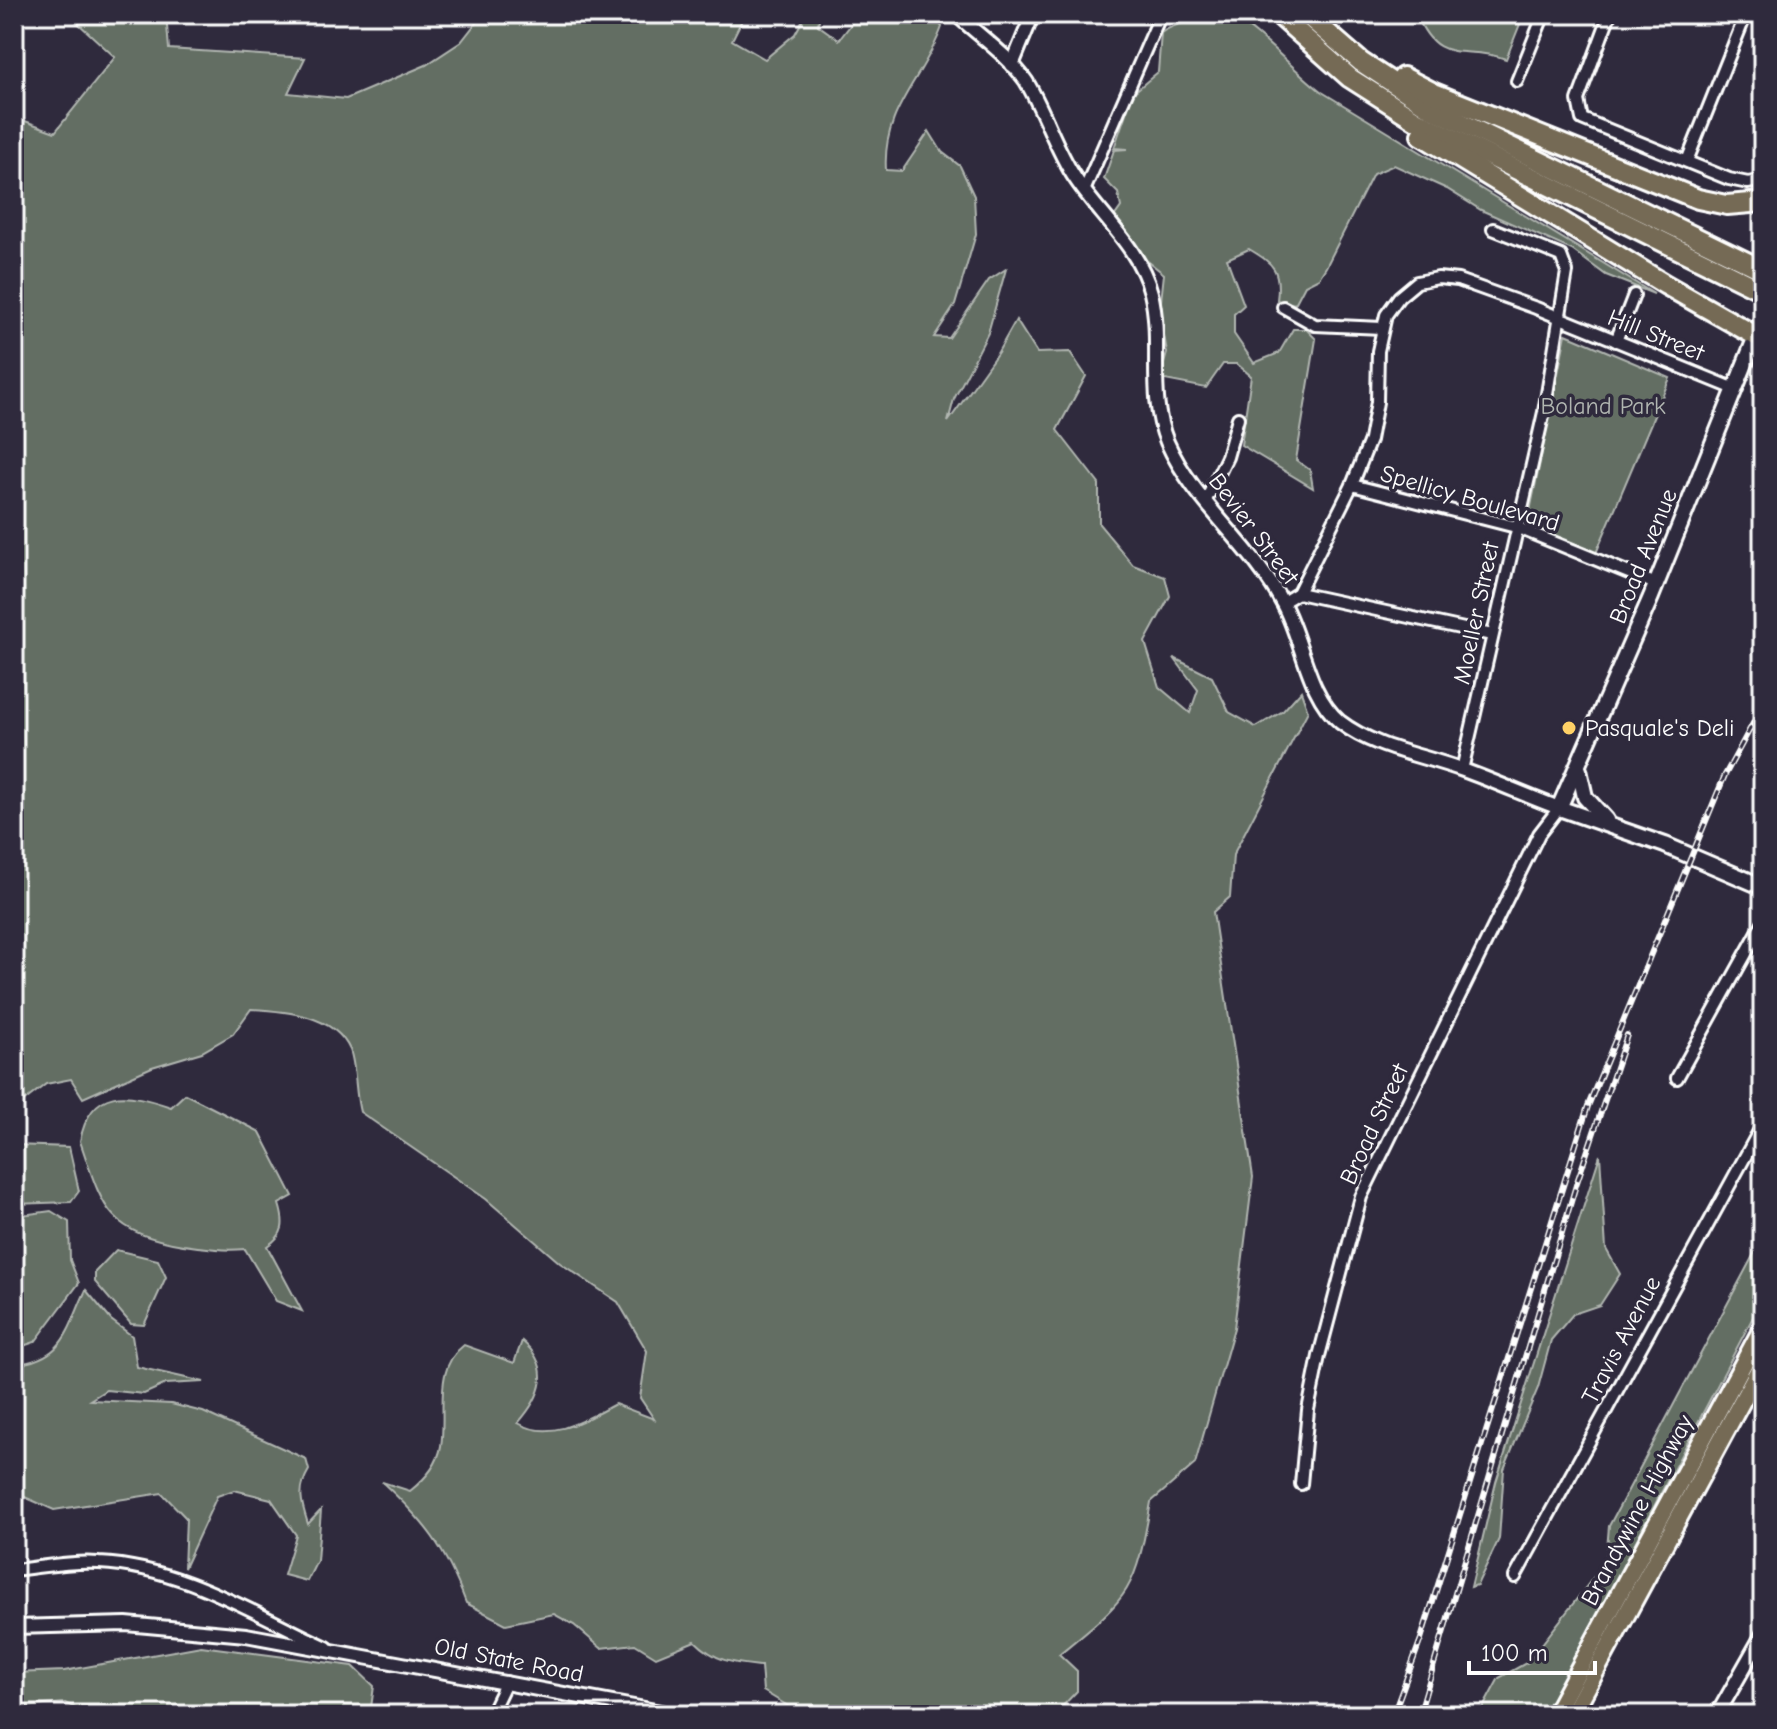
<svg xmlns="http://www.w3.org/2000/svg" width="1777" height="1729" viewBox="0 0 1777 1729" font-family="'Comic Neue',sans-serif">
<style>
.green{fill:#636e63;stroke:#b1b6b1;stroke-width:2}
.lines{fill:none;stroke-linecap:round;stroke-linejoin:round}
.minor-casing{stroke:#fff;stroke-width:16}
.tertiary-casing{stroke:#fff;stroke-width:18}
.secondary-casing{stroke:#fff;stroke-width:20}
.primary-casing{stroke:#fff;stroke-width:22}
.motorway-casing{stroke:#fff;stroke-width:24}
.minor{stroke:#2f2a3d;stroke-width:10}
.tertiary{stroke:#2f2a3d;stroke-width:12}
.secondary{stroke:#2f2a3d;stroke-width:14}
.primary{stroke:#756a55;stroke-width:16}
.motorway{stroke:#756a55;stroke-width:18}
.rail-casing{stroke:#fff;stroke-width:6}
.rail{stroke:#2f2a3d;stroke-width:3;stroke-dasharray:9;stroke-linecap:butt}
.poi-dot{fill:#ffd166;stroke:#2f2a3d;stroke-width:3}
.labels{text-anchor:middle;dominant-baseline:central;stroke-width:7;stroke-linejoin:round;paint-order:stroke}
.street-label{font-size:24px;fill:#fff;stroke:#2f2a3d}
.park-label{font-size:24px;fill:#b1b6b1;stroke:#2f2a3d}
.poi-label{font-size:24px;fill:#fff;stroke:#2f2a3d;text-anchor:start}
</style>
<rect width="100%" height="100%" fill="#2f2a3d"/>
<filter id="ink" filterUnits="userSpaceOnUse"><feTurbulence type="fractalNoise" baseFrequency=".0125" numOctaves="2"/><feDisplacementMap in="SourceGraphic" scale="16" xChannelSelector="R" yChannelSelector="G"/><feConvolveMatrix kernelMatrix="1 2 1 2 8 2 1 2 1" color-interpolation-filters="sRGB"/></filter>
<g filter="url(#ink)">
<g class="green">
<path d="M 68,14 L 166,14 L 169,49 L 305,58 L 288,93 L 346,99 L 426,65 L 461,42 L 483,14 L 745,14 L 732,40 L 765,59 L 795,34 L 806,14 L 820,14 L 818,25 L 839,40 L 859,14 L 933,14 L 942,27 C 923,80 882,109 886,170 L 902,171 L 929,131 L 942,152 L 960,166 L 974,196 L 976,234 L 955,305 L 934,337 L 949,338 L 989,280 L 1006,269 L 988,333 L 954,399 L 948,422 L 998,352 L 1016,320 L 1037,353 L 1070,352 L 1086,376 L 1057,430 L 1099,484 L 1099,524 L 1133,565 L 1165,577 L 1170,596 L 1145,642 L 1159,687 L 1190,713 L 1198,690 L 1174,658 L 1212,677 L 1229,712 L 1256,727 L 1283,711 L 1301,691 L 1308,711 L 1233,855 L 1230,897 L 1213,912 L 1253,1177 L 1234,1328 L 1195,1464 L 1151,1502 C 1135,1594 1130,1596 1059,1654 L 1077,1671 L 1077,1691 L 1059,1710 L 1047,1715 L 803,1715 L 763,1691 L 761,1666 C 733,1663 716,1662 695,1641 L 656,1657 L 635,1644 L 601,1648 L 574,1625 L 554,1614 L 506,1624 L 466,1603 C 445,1547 425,1522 382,1482 L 410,1491 C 424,1480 438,1466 441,1446 C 447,1412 432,1369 464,1345 L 514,1363 L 522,1341 C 553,1367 542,1396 518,1423 C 551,1442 585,1420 615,1404 L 654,1419 L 640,1398 L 647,1351 L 618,1302 L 560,1263 L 486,1199 L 360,1112 C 355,1093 356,1066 350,1050 C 334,1014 285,1011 251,1009 L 233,1034 L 202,1052 L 152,1067 L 83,1098 L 71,1079 L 46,1084 L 14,1109 L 14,117 L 55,132 L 115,57 Z"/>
<path d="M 1205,14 C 1213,14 1223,12 1230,16 C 1257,28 1295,72 1322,92 L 1654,294 L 1606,275 L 1572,250 L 1481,210 L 1447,189 L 1394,165 L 1373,174 L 1326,267 L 1319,278 L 1305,285 L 1295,304 L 1277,300 C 1281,270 1274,264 1249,249 L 1227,259 L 1244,305 L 1234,314 L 1234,334 L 1254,363 L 1279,353 L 1293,329 L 1306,329 L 1316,339 L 1296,460 L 1310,470 L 1313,488 L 1241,445 L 1251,376 L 1237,364 L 1223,364 L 1206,388 L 1160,379 L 1167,353 L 1160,310 L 1164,274 L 1145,259 L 1114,217 L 1121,207 L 1118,193 L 1104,179 L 1114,150 L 1127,149 L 1114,148 L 1133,93 L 1158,72 L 1161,33 C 1175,22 1191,24 1205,14 Z"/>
<path d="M 1416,14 L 1524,14 L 1506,59 C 1464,43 1439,69 1416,14 Z"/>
<path d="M 1566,334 L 1670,378 L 1594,558 L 1526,531 Z"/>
<path d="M 185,1094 L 260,1132 L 293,1196 L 279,1204 C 285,1223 285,1235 267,1246 L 302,1311 L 276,1301 L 245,1249 C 223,1251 205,1248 183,1245 C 107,1232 103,1209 80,1141 C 91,1085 127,1092 171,1107 Z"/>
<path d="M 14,1145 L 69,1147 L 79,1191 L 71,1202 L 14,1204 Z"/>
<path d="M 1600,1155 L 1606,1249 L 1620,1274 L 1600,1305 L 1573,1314 L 1551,1340 L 1538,1388 L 1504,1469 L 1499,1539 L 1477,1585 L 1471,1587 L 1496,1482 Z"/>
<path d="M 51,1211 L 69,1222 L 70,1260 L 79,1283 L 35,1342 L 14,1349 L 14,1216 Z"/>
<path d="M 1763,1237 L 1763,1298 L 1545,1715 L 1479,1715 L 1499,1678 L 1528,1662 L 1606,1561 L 1609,1526 Z"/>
<path d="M 116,1250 L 158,1260 L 166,1277 L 144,1325 L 131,1324 L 95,1282 L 95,1272 Z"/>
<path d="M 86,1290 L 111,1320 L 132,1336 L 137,1367 L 204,1382 L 166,1384 L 144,1394 L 106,1390 L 90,1400 L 171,1404 L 203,1412 L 306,1459 L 309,1470 C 297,1490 301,1502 308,1524 L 321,1510 L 317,1561 L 307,1581 L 284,1575 L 296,1535 L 271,1499 L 234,1490 L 217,1496 L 184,1568 L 186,1518 L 162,1493 L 54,1510 L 20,1495 L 14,1502 L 14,1365 C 66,1358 66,1332 86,1290 Z"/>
<path d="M 201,1646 L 353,1666 L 374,1686 L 370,1715 L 90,1715 L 65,1703 L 14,1708 L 14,1673 L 64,1671 Z"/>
</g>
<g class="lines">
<defs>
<g id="minor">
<path d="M 1610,14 L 1578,100 L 1582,119 L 1729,179 L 1748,183 L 1763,180"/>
<path d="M 1517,81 L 1544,14"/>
<path d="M 1687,161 L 1746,14"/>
<path d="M 1084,191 L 1161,14"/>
<path d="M 1283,307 L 1315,325 L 1382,328"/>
<path d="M 1616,341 L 1634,295"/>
<path d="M 1352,485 L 1516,527 L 1656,584"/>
<path d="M 1206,500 L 1227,457 L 1238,418"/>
<path d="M 1298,593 L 1492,635"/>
<path d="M 1283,602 L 1298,593 L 1352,485 L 1370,440 L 1377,402 L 1378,351 L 1386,315 L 1399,297 L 1417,282 L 1438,278 L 1458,280 L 1536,308 L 1735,389"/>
<path d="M 1462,770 L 1544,412 L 1567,272 L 1561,256 L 1493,229"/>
<path d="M 1677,1078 L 1763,923"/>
<path d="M 1301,1484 L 1308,1410 L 1319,1356 L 1361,1197 L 1539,834 L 1559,808"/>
<path d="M 14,1570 C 42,1567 71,1561 99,1563 C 183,1567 254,1614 327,1647"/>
<path d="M 1515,1577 L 1763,1124"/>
<path d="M 490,1715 L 506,1682"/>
</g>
<g id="tertiary">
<path d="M 956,14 C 979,36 1008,55 1026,81 C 1045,112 1055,148 1075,178 C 1100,216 1139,247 1151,293 C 1163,342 1147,394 1167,442 C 1194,503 1252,545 1283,604 C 1303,641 1307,694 1340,722 C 1375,749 1423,755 1463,770 C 1496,782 1527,796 1559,808"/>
<path d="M 1012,65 L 1033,14"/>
<path d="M 14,1627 L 126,1624 L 246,1635 L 677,1715"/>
<path d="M 1717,1715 L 1763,1634"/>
</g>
<g id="secondary">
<path d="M 1763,319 L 1651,597 L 1559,808 L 1665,845 L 1763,887"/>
<path d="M 1579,770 L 1585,797 L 1606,820"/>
</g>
<g id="primary">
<path d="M 1554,1715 L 1763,1327"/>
<path d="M 1572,1715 L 1763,1362"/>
</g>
<g id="motorway">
<path d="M 1278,14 L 1350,78 L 1416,120 L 1763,291"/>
<path d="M 1306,14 L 1361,62 L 1431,108 L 1763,270"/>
<path d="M 1403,77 L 1434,93 L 1698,199 L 1727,205 L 1763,202"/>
<path d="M 1421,135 L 1666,285 L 1756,336"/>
</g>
</defs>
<use href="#minor" class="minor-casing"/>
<use href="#tertiary" class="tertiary-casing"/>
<use href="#secondary" class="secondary-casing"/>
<use href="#primary" class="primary-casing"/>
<use href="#motorway" class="motorway-casing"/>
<use href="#minor" class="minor"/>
<use href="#tertiary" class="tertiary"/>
<use href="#secondary" class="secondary"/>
<use href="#primary" class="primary"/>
<use href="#motorway" class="motorway"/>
<defs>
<g id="rail">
<path d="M 1393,1715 L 1421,1639 L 1588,1106 L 1725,775 L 1763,705"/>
<path d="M 1419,1715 L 1576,1185 L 1627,1035"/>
</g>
</defs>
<use href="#rail" class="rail-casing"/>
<use href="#rail" class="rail"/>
</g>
</g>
<circle class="poi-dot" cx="1569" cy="728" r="8"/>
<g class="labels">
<g class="street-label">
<text transform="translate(1656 335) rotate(22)">Hill Street</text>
<text transform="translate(1470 498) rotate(16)">Spellicy Boulevard</text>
<text transform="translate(1254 529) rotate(53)">Bevier Street</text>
<text transform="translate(1643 556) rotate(-68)">Broad Avenue</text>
<text transform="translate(1476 613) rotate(-78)">Moeller Street</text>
<text transform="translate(1374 1124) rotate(-65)">Broad Street</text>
<text transform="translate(1621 1340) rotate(-62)">Travis Avenue</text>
<text transform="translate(1637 1510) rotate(-62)">Brandywine Highway</text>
<text transform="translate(509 1660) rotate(11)">Old State Road</text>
</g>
<g class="park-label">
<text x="1603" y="406">Boland Park</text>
</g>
<g class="poi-label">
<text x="1585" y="728">Pasquale's Deli</text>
</g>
</g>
<rect width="1777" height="1729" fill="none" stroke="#2f2a3d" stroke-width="48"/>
<rect x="24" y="24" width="1729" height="1681" fill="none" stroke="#fff" stroke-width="3" filter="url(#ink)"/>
<path d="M1469 1661v12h126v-12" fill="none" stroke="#ffffff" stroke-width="4"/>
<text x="1481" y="1661" font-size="24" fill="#ffffff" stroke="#2f2a3d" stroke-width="6" paint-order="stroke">100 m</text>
</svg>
